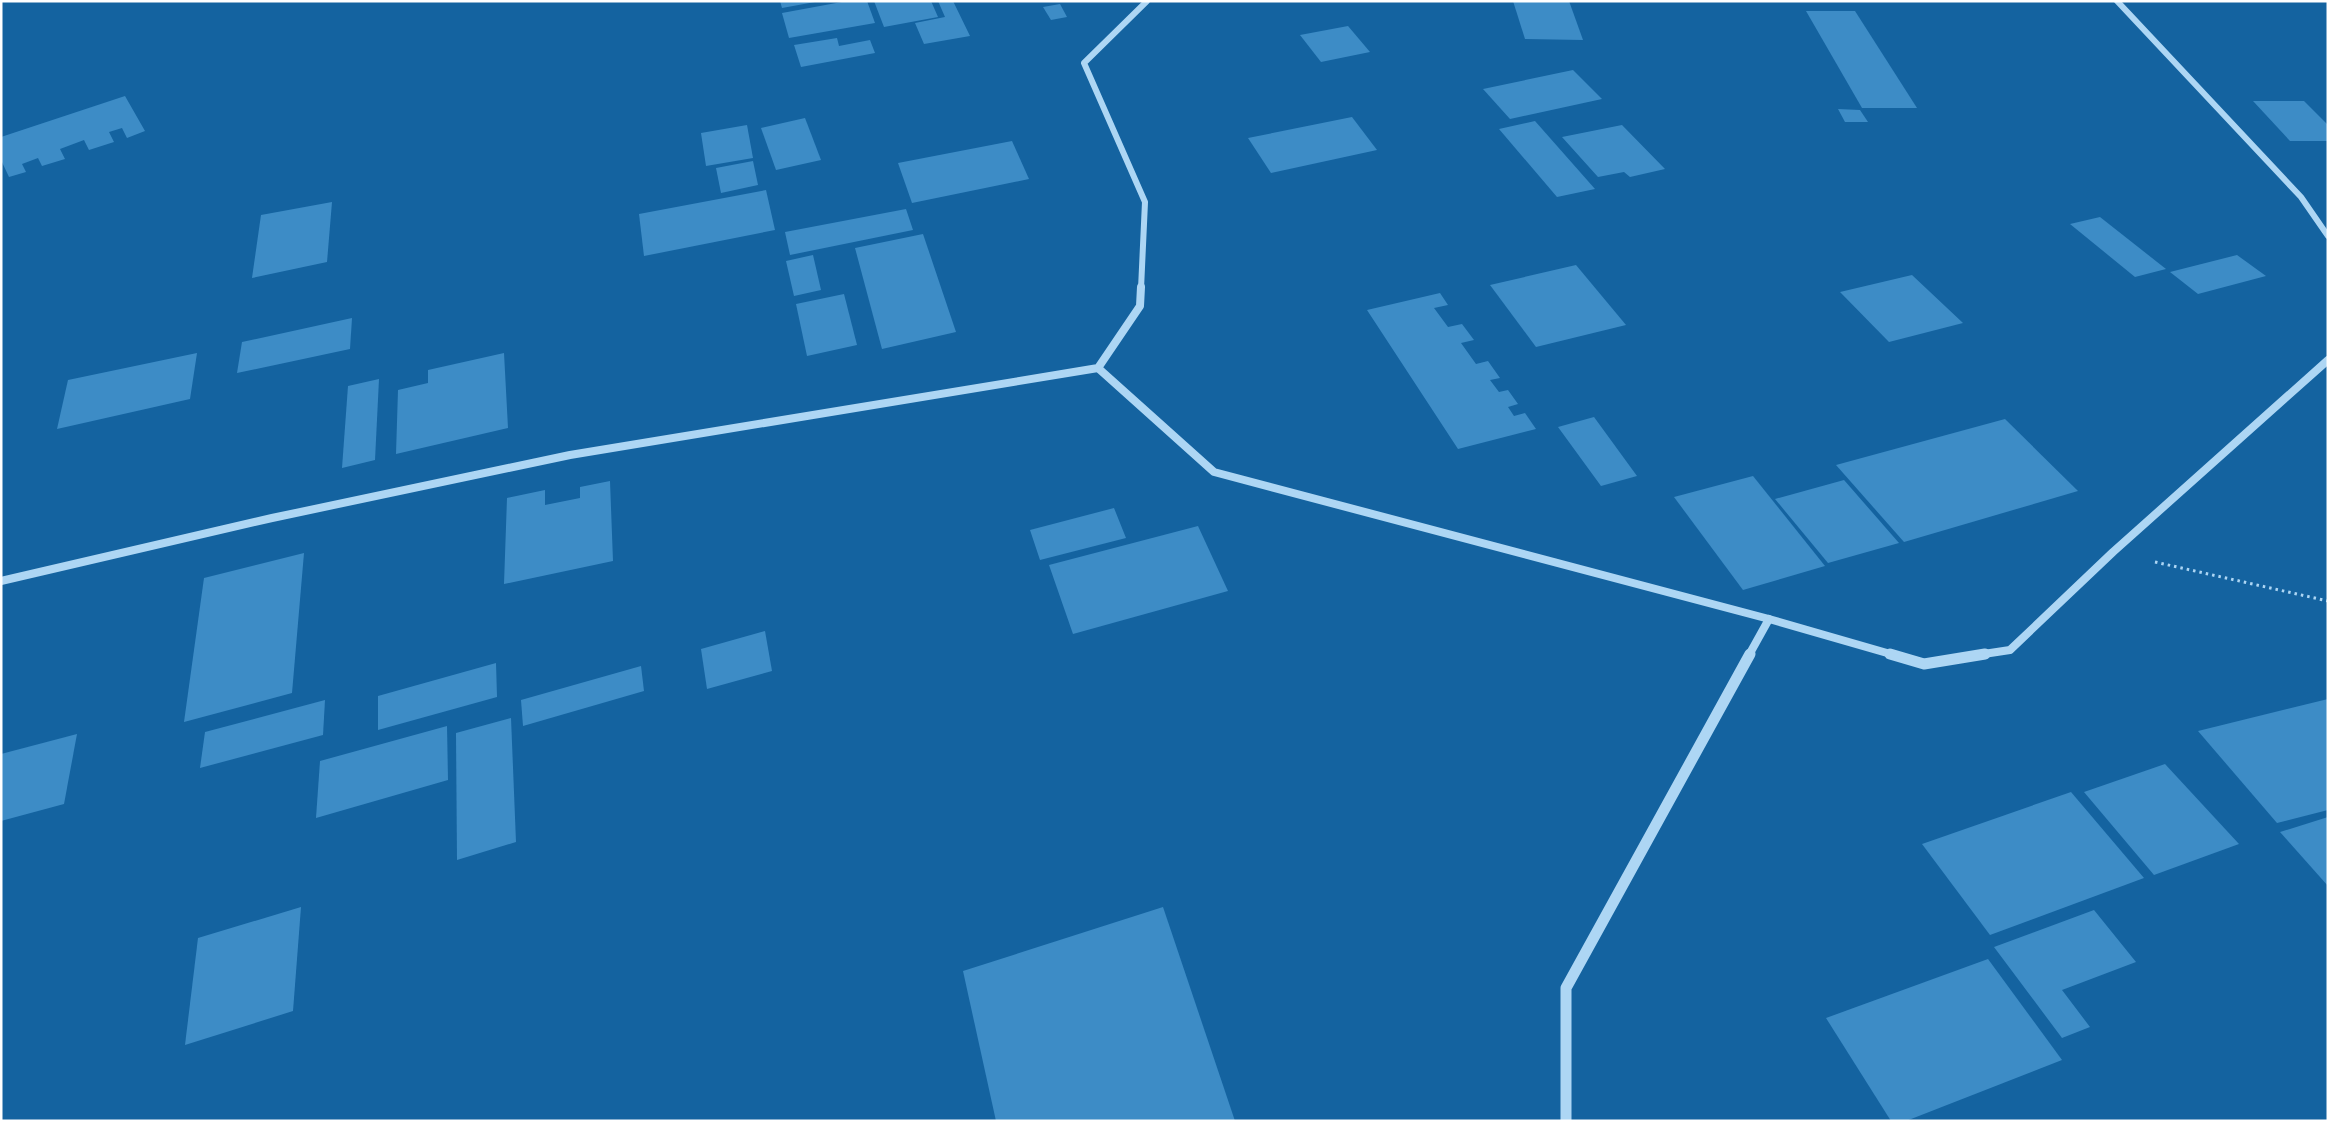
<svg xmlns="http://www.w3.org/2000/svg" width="2329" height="1122" viewBox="0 0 2329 1122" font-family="'Open Sans',sans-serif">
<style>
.building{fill:#3d8cc6}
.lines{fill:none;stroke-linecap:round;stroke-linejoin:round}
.path{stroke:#add6f4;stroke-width:3;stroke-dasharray:2.5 4;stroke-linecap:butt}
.minor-far2{stroke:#add6f4;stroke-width:6}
.minor-far1{stroke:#add6f4;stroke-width:8}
.minor{stroke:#add6f4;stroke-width:11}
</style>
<rect width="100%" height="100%" fill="#1463a0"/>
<g class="building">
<path d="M 780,1 L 815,1 L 815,2 L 782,8 Z"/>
<path d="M 847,1 L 867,1 L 875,23 L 789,38 L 782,13 Z"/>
<path d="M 874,1 L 931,1 L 938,17 L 884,27 Z"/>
<path d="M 938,1 L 953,1 L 970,36 L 924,44 L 915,23 L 945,17 Z"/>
<path d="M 1513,1 L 1569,1 L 1583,40 L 1525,39 Z"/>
<path d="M 1060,4 L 1067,17 L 1051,20 L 1043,7 Z"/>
<path d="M 1806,11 L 1855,11 L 1917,108 L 1862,108 Z"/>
<path d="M 1348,26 L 1370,52 L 1321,62 L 1300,35 Z"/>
<path d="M 837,38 L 839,46 L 870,40 L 875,53 L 801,67 L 794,45 Z"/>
<path d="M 1573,70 L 1602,99 L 1510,119 L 1483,89 Z"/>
<path d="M 125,96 L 145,131 L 127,138 L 122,128 L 109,132 L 114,142 L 89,150 L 84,140 L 60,149 L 65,159 L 42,166 L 38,158 L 22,164 L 26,172 L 9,177 L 1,160 L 1,137 Z"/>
<path d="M 2253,101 L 2304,101 L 2328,125 L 2328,141 L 2290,141 Z"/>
<path d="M 1838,109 L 1860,110 L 1868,122 L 1845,122 Z"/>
<path d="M 1352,117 L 1377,150 L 1271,173 L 1248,138 Z"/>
<path d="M 805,118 L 821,160 L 776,170 L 761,128 Z"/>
<path d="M 1535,121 L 1595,189 L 1557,197 L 1499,129 Z"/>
<path d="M 747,125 L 753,158 L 706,166 L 701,133 Z"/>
<path d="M 1622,125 L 1665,169 L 1630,177 L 1624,172 L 1598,177 L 1562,137 Z"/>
<path d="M 1012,141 L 1029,179 L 912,203 L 898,163 Z"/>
<path d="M 753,161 L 758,185 L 721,193 L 716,168 Z"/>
<path d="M 766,190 L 775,230 L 644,256 L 639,214 Z"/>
<path d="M 332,202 L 327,262 L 252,278 L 261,215 Z"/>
<path d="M 906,209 L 913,230 L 790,255 L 785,232 Z"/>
<path d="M 2100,217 L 2166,269 L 2135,277 L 2070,224 Z"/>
<path d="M 923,234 L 956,332 L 882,349 L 855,248 Z"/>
<path d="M 813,255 L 821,290 L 794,296 L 786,261 Z"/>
<path d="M 2237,255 L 2266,276 L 2198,294 L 2170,272 Z"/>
<path d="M 1576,265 L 1626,325 L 1536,347 L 1490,285 Z"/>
<path d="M 1912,275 L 1963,323 L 1889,342 L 1840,292 Z"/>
<path d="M 1440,293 L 1448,305 L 1434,308 L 1448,327 L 1462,324 L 1474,340 L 1461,343 L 1476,364 L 1488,361 L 1500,378 L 1490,380 L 1499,392 L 1508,390 L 1518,404 L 1508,407 L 1514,416 L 1525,413 L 1536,429 L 1458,449 L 1367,310 Z"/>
<path d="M 844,294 L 857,345 L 807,356 L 796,304 Z"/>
<path d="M 352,318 L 350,349 L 237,373 L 242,342 Z"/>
<path d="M 197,353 L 190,399 L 57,429 L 68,380 Z"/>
<path d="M 504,353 L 508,428 L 396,454 L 398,390 L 428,383 L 428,370 Z"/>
<path d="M 379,379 L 375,460 L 342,468 L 348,386 Z"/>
<path d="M 1594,417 L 1637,476 L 1601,486 L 1558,427 Z"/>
<path d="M 2005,419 L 2078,491 L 1904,542 L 1836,465 Z"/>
<path d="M 1753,476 L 1825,566 L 1743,590 L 1674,497 Z"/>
<path d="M 1844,480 L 1899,543 L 1828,563 L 1775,499 Z"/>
<path d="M 610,481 L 613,561 L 504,584 L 507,498 L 545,490 L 545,505 L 580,498 L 580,487 Z"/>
<path d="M 1114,508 L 1126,538 L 1040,560 L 1030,530 Z"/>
<path d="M 1198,526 L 1228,591 L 1073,634 L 1049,565 Z"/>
<path d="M 304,553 L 292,693 L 184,722 L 204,578 Z"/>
<path d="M 765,631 L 772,671 L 707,689 L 701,649 Z"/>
<path d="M 496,663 L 497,697 L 378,730 L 378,696 Z"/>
<path d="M 641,666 L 644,691 L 523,726 L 521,700 Z"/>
<path d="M 2328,699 L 2328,810 L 2277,823 L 2198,731 Z"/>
<path d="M 325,700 L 323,735 L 200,768 L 205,732 Z"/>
<path d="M 511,718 L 516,842 L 457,860 L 456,733 Z"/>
<path d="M 447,726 L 448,780 L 316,818 L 320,761 Z"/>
<path d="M 77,734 L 64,804 L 1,821 L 1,754 Z"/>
<path d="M 2165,764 L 2239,844 L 2154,875 L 2084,792 Z"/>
<path d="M 2071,792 L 2144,878 L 1990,935 L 1922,844 Z"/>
<path d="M 2328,817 L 2328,886 L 2280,832 Z"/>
<path d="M 301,907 L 293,1011 L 185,1045 L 198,938 Z"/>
<path d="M 1163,907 L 1235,1121 L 996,1121 L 963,971 Z"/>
<path d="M 2094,910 L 2136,962 L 2062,990 L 2090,1027 L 2062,1038 L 1994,947 Z"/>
<path d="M 1988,959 L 2062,1060 L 1906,1121 L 1891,1121 L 1826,1018 Z"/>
</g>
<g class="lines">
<path class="path" d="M 2155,562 L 2328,601"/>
<g class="minor-far2">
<path d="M 2117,1 L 2301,197 L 2328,236"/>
<path d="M 1141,289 L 1145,202 L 1084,63 L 1147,1"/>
</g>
<g class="minor-far1">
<path d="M 1098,368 L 1214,472 L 1769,619 L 1894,655"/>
<path d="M 1,581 L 272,518 L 570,455 L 1098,368 L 1140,306 L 1141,287"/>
<path d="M 1749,655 L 1769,619"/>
<path d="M 1977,655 L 2010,650 L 2113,552 L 2328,360"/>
</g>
<g class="minor">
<path d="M 1890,654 L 1924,664 L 1985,654"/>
<path d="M 1566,1121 L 1566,988 L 1750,654"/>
</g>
</g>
<rect width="2329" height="1122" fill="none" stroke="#ffffff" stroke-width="5"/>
</svg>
